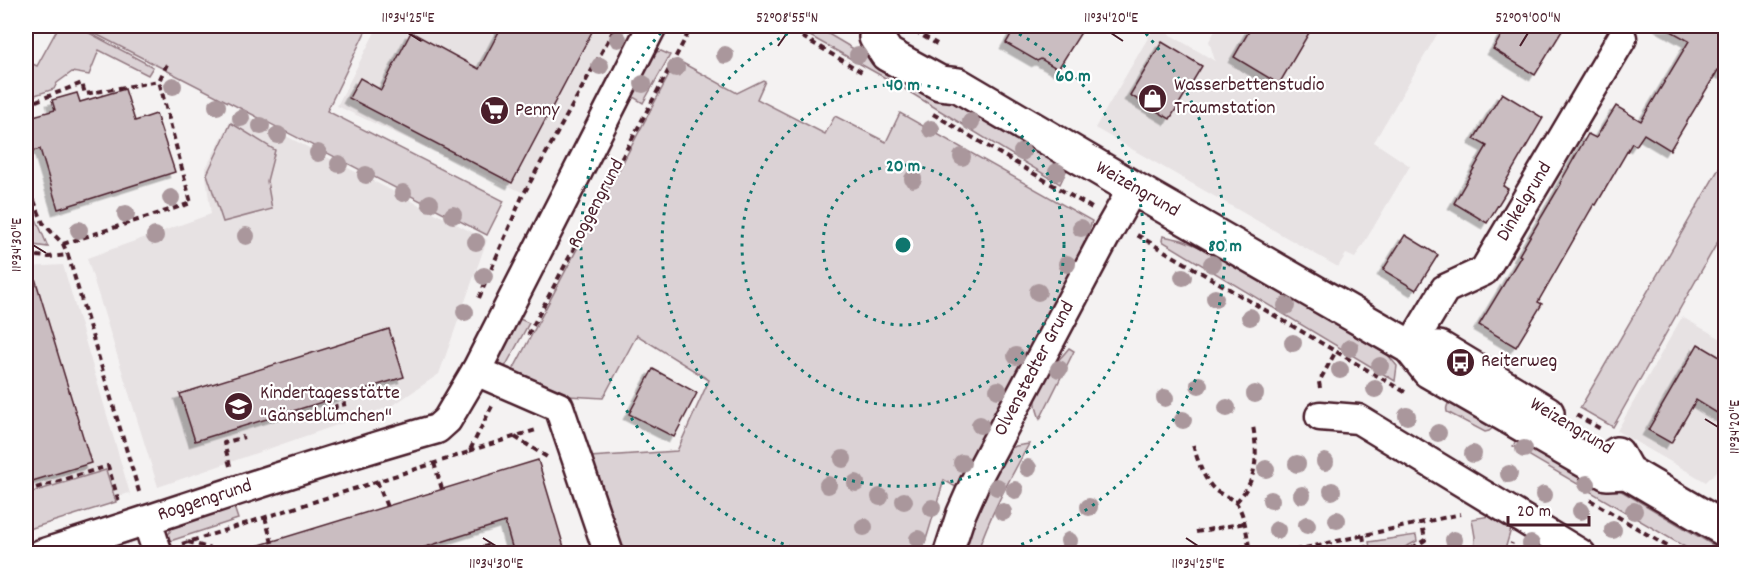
<svg xmlns="http://www.w3.org/2000/svg" width="1751" height="579" viewBox="0 0 1751 579" font-family="Dekko,sans-serif">
<style>
.built{fill:#e7e2e3}
.green{fill:#dbd2d5;stroke:#927880;stroke-width:1.5}
.building{fill:#cabdc1;stroke:#4a1f2b;stroke-width:1.5;filter:url(#shadow)}
.lines{fill:none;stroke-linecap:round;stroke-linejoin:round}
.minor-casing{stroke:#4a1f2b;stroke-width:33}
.secondary-casing{stroke:#4a1f2b;stroke-width:38}
.path{stroke:#4a1f2b;stroke-width:4;stroke-dasharray:6 4.5;stroke-linecap:butt}
.minor{stroke:#fff;stroke-width:28}
.secondary{stroke:#fff;stroke-width:33}
.tree{fill:#aa979c}
.ticks{fill:none;stroke:#4a1f2b;stroke-width:2}
.ring{fill:none;stroke:#0f766e;stroke-width:3;stroke-dasharray:3 6}
.labels{text-anchor:middle;dominant-baseline:central;stroke-width:4.5;stroke-linejoin:round;paint-order:stroke}
.poi-label{font-size:20px;fill:#4a1f2b;stroke:#fff;text-anchor:start}
.street-label{font-size:20px;fill:#4a1f2b;stroke:#fff}
.centre{fill:#0f766e;stroke:#fff;stroke-width:3}
.ring-label{font-size:18px;text-anchor:middle;font-weight:bold;fill:#0f766e;stroke:#fff;stroke-width:4.5;stroke-linejoin:round;paint-order:stroke}
.neatline{fill:none;stroke:#4a1f2b;stroke-width:2}
.ticks-label{font-size:15px;text-anchor:middle;fill:#4a1f2b}
</style>
<defs>
<filter id="shadow"><feDropShadow dx="-5.5" dy="5.5" stdDeviation="0" flood-color="#0004"/></filter>
</defs>
<rect width="100%" height="100%" fill="#f4f2f2"/>
<filter id="ink" filterUnits="userSpaceOnUse"><feTurbulence type="fractalNoise" baseFrequency=".0167" numOctaves="2"/><feDisplacementMap in="SourceGraphic" scale="12" xChannelSelector="R" yChannelSelector="G"/><feConvolveMatrix kernelMatrix="1 2 1 2 8 2 1 2 1" color-interpolation-filters="sRGB"/></filter>
<g filter="url(#ink)">
<g class="built">
<path d="M 378,26 L 616,26 L 526,194 L 337,106 Z"/>
<path d="M 1155,26 L 1215,61 L 1209,41 L 1218,26 L 1442,26 L 1374,142 L 1410,166 L 1355,258 L 1346,254 L 1338,267 L 1095,128 Z"/>
<path d="M 236,110 L 487,240 L 439,374 L 392,406 L 158,487 L 87,258 L 211,214 L 205,170 Z"/>
<path d="M 63,265 L 131,497 L 129,493 L 26,526 L 26,267 Z"/>
<path d="M 1682,317 L 1725,341 L 1725,463 L 1706,482 L 1617,431 Z"/>
</g>
<g class="green">
<path d="M 59,26 L 81,26 L 80,28 L 153,67 L 148,75 L 99,50 L 89,75 L 72,72 L 57,83 L 54,89 L 26,98 L 26,61 L 37,66 Z"/>
<path d="M 86,26 L 368,26 L 327,111 L 504,201 L 487,235 L 84,28 Z"/>
<path d="M 792,26 L 815,26 L 901,77 L 977,112 L 1068,167 L 1060,184 L 898,85 Z"/>
<path d="M 661,51 L 670,55 L 643,103 L 630,95 L 651,53 Z"/>
<path d="M 677,60 L 737,93 L 763,80 L 765,81 L 757,99 L 825,134 L 835,116 L 886,142 L 900,113 L 1092,221 L 1081,252 L 959,489 L 944,480 L 922,553 L 619,553 L 590,457 L 677,451 L 709,380 L 637,335 L 603,398 L 551,395 L 512,372 Z"/>
<path d="M 231,123 L 275,150 L 267,181 L 272,209 L 223,222 L 207,174 Z"/>
<path d="M 1725,158 L 1725,229 L 1613,427 L 1580,408 Z"/>
<path d="M 26,195 L 48,247 L 26,244 Z"/>
<path d="M 1163,236 L 1182,240 L 1205,249 L 1388,355 L 1397,366 L 1395,381 L 1162,241 Z"/>
<path d="M 513,316 L 529,323 L 505,367 L 500,364 L 496,349 Z"/>
<path d="M 1069,348 L 1074,351 L 1040,419 C 1038,413 1035,407 1036,400 C 1036,381 1058,362 1069,348 Z"/>
<path d="M 1456,395 L 1495,426 L 1489,431 L 1485,432 L 1447,412 C 1445,404 1451,400 1456,395 Z"/>
<path d="M 1521,432 L 1725,552 L 1725,553 L 1695,553 L 1513,446 Z"/>
<path d="M 1029,444 C 1009,480 990,515 977,553 L 961,554 L 969,528 L 1005,451 L 1016,446 Z"/>
<path d="M 106,470 L 116,502 L 26,530 L 26,494 Z"/>
<path d="M 233,504 L 238,519 L 167,542 L 166,539 L 175,522 Z"/>
<path d="M 1490,516 L 1511,529 L 1504,553 L 1474,553 L 1475,537 L 1472,519 Z"/>
<path d="M 1416,535 L 1417,541 C 1399,551 1391,554 1371,553 L 1369,542 Z"/>
</g>
<g class="building">
<path d="M 502,26 L 595,26 L 512,183 L 349,98 L 360,78 L 381,90 L 411,32 L 479,69 Z"/>
<path d="M 1016,26 L 1085,26 L 1058,69 L 1041,59 L 1037,61 L 1006,43 Z"/>
<path d="M 1252,26 L 1313,26 L 1279,84 L 1234,57 Z"/>
<path d="M 1507,26 L 1565,26 L 1535,75 L 1493,49 Z"/>
<path d="M 1662,26 L 1725,26 L 1725,74 L 1718,70 L 1670,150 L 1644,134 L 1636,146 L 1632,143 L 1596,205 L 1594,204 L 1538,302 L 1542,304 L 1516,347 L 1479,325 L 1521,256 L 1519,255 L 1561,184 L 1560,183 L 1588,134 L 1596,138 L 1616,106 L 1641,121 L 1689,41 Z"/>
<path d="M 1162,42 L 1202,66 L 1170,119 L 1130,95 Z"/>
<path d="M 125,89 L 135,121 L 156,114 L 175,172 L 58,209 L 40,149 L 26,153 L 26,118 L 55,110 L 52,100 L 77,93 L 80,102 Z"/>
<path d="M 1502,93 L 1543,118 L 1503,186 L 1508,189 L 1487,223 L 1454,203 L 1487,146 L 1474,139 Z"/>
<path d="M 1405,235 L 1438,255 L 1416,290 L 1383,270 Z"/>
<path d="M 26,265 L 31,265 L 91,463 L 26,483 Z"/>
<path d="M 389,329 L 404,377 L 195,441 L 180,394 Z"/>
<path d="M 1698,344 L 1725,360 L 1725,418 L 1696,400 L 1671,443 L 1648,430 Z"/>
<path d="M 653,369 L 697,393 L 674,437 L 629,414 Z"/>
<path d="M 538,460 L 566,554 L 514,554 L 505,522 L 403,554 L 251,554 L 250,548 Z"/>
</g>
<g class="lines">
<defs>
<g id="minor">
<path d="M 1410,347 L 1445,289 L 1484,271 L 1622,38"/>
<path d="M 476,371 L 559,407 L 609,554"/>
<path d="M 1320,416 L 1358,419 L 1581,554"/>
<path d="M 147,521 L 158,554"/>
<path d="M 41,554 C 173,513 304,466 437,429 L 447,420 L 476,371 L 652,26"/>
<path d="M 948,554 L 961,514 L 976,480 L 1105,237 L 1133,188"/>
</g>
<g id="secondary">
<path d="M 876,37 L 887,54 L 940,83 L 958,85 L 1133,188 L 1410,347 L 1429,371 L 1607,473 L 1627,472"/>
<path d="M 1410,347 L 1439,348 L 1547,413"/>
<path d="M 1617,454 L 1627,472 L 1726,530"/>
</g>
</defs>
<use href="#minor" class="minor-casing"/>
<use href="#secondary" class="secondary-casing"/>
<g class="path">
<path d="M 784,26 L 862,72"/>
<path d="M 905,26 L 937,44"/>
<path d="M 26,105 L 82,83 L 85,94 L 159,81"/>
<path d="M 933,114 L 1092,208"/>
<path d="M 26,181 L 43,223 L 63,244 L 68,255"/>
<path d="M 1137,235 L 1405,392"/>
<path d="M 63,244 L 191,203 L 159,81 L 167,64"/>
<path d="M 26,255 L 49,257 L 68,255 L 140,495"/>
<path d="M 479,298 L 522,197 L 616,26"/>
<path d="M 528,335 L 692,26"/>
<path d="M 1320,388 L 1319,382 L 1336,351"/>
<path d="M 1576,415 L 1601,429"/>
<path d="M 331,420 L 336,406 L 346,404"/>
<path d="M 515,437 L 547,457"/>
<path d="M 1193,445 C 1198,461 1203,479 1216,491 C 1222,495 1232,498 1236,503 C 1245,513 1248,541 1250,554"/>
<path d="M 469,451 L 539,429"/>
<path d="M 434,463 L 442,489"/>
<path d="M 230,466 L 224,443 L 244,437"/>
<path d="M 377,481 L 387,507"/>
<path d="M 26,491 L 108,466 L 119,502"/>
<path d="M 1590,500 L 1680,554"/>
<path d="M 1236,502 C 1258,480 1258,454 1253,426"/>
<path d="M 265,517 L 275,554"/>
<path d="M 1196,532 L 1245,523"/>
<path d="M 1363,535 L 1366,554"/>
<path d="M 188,542 L 229,554"/>
<path d="M 182,544 L 469,452 L 492,406"/>
<path d="M 463,554 L 490,545 L 492,554"/>
<path d="M 1288,554 L 1287,552 L 1461,514"/>
<path d="M 1403,554 L 1425,540 L 1422,523"/>
<path d="M 1508,554 L 1512,543"/>
</g>
<use href="#minor" class="minor"/>
<use href="#secondary" class="secondary"/>
</g>
<g class="tree">
<circle cx="618" cy="39" r="9"/>
<circle cx="725" cy="55" r="9"/>
<circle cx="858" cy="55" r="9"/>
<circle cx="600" cy="66" r="9"/>
<circle cx="676" cy="68" r="9"/>
<circle cx="643" cy="84" r="9"/>
<circle cx="173" cy="86" r="9"/>
<circle cx="217" cy="106" r="9"/>
<circle cx="241" cy="118" r="9"/>
<circle cx="971" cy="122" r="9"/>
<circle cx="261" cy="126" r="9"/>
<circle cx="931" cy="129" r="9"/>
<circle cx="278" cy="135" r="9"/>
<circle cx="1022" cy="152" r="9"/>
<circle cx="318" cy="153" r="9"/>
<circle cx="962" cy="157" r="9"/>
<circle cx="339" cy="164" r="9"/>
<circle cx="1057" cy="172" r="9"/>
<circle cx="366" cy="175" r="9"/>
<circle cx="913" cy="179" r="9"/>
<circle cx="403" cy="193" r="9"/>
<circle cx="171" cy="198" r="9"/>
<circle cx="430" cy="203" r="9"/>
<circle cx="126" cy="214" r="9"/>
<circle cx="453" cy="215" r="9"/>
<circle cx="1081" cy="228" r="9"/>
<circle cx="79" cy="230" r="9"/>
<circle cx="155" cy="236" r="9"/>
<circle cx="246" cy="236" r="9"/>
<circle cx="476" cy="242" r="9"/>
<circle cx="1067" cy="264" r="9"/>
<circle cx="1212" cy="264" r="9"/>
<circle cx="484" cy="276" r="9"/>
<circle cx="1183" cy="277" r="9"/>
<circle cx="1038" cy="292" r="9"/>
<circle cx="1215" cy="298" r="9"/>
<circle cx="1286" cy="306" r="9"/>
<circle cx="465" cy="312" r="9"/>
<circle cx="1250" cy="317" r="9"/>
<circle cx="1293" cy="343" r="9"/>
<circle cx="1350" cy="348" r="9"/>
<circle cx="1016" cy="356" r="9"/>
<circle cx="1380" cy="366" r="9"/>
<circle cx="1059" cy="369" r="9"/>
<circle cx="1340" cy="370" r="9"/>
<circle cx="1199" cy="385" r="9"/>
<circle cx="1375" cy="389" r="9"/>
<circle cx="998" cy="390" r="9"/>
<circle cx="1255" cy="394" r="9"/>
<circle cx="1165" cy="398" r="9"/>
<circle cx="1227" cy="408" r="9"/>
<circle cx="1407" cy="416" r="9"/>
<circle cx="1183" cy="420" r="9"/>
<circle cx="980" cy="425" r="9"/>
<circle cx="1438" cy="433" r="9"/>
<circle cx="1524" cy="449" r="9"/>
<circle cx="1473" cy="454" r="9"/>
<circle cx="843" cy="459" r="9"/>
<circle cx="1325" cy="462" r="9"/>
<circle cx="962" cy="463" r="9"/>
<circle cx="1297" cy="464" r="9"/>
<circle cx="1028" cy="468" r="9"/>
<circle cx="1266" cy="469" r="9"/>
<circle cx="1509" cy="474" r="9"/>
<circle cx="856" cy="483" r="9"/>
<circle cx="1587" cy="484" r="9"/>
<circle cx="828" cy="485" r="9"/>
<circle cx="997" cy="487" r="9"/>
<circle cx="1015" cy="490" r="9"/>
<circle cx="1332" cy="491" r="9"/>
<circle cx="1302" cy="495" r="9"/>
<circle cx="1544" cy="495" r="9"/>
<circle cx="880" cy="497" r="9"/>
<circle cx="1271" cy="500" r="9"/>
<circle cx="904" cy="501" r="9"/>
<circle cx="1089" cy="507" r="9"/>
<circle cx="932" cy="508" r="9"/>
<circle cx="1581" cy="511" r="9"/>
<circle cx="1634" cy="511" r="9"/>
<circle cx="1003" cy="512" r="9"/>
<circle cx="1337" cy="520" r="9"/>
<circle cx="1307" cy="525" r="9"/>
<circle cx="864" cy="527" r="9"/>
<circle cx="1277" cy="530" r="9"/>
<circle cx="1613" cy="530" r="9"/>
<circle cx="918" cy="539" r="9"/>
<circle cx="1454" cy="540" r="9"/>
<circle cx="1069" cy="541" r="9"/>
<circle cx="1531" cy="544" r="9"/>
</g>
</g>
<path class="ticks" d="M 408,33 L 421,41M 1111,33 L 1123,41M 778,46 L 787,33M 1520,46 L 1528,33M 33,245 L 46,253M 1705,419 L 1718,427M 483,538 L 496,546M 1186,538 L 1198,546"/>
<g class="ring">
<circle cx="903" cy="245" r="80"/>
<circle cx="903" cy="245" r="161"/>
<path d="M1003 26A241 241 0 1 1 803 26"/>
<path d="M809 553A322 322 0 0 1 666 27M1140 27A322 322 0 0 1 997 553"/>
</g>
<defs>
<symbol id="shop-disc" viewBox="-11 -11 22 22"><circle r="9.5" fill="#4a1f2b" stroke="#fff"/><path d="M-5-2.5h2.3a2.7 3.5 0 0 1 5.4 0H5L5.5 6h-11ZM-1.5-2.5h3a1.5 2.3 0 0 0-3 0Z" fill="#fff"/></symbol>
<symbol id="supermarket-disc" viewBox="-11 -11 22 22"><circle r="9.5" fill="#4a1f2b" stroke="#fff"/><path d="M-6-5.5h2.5l.6 2H6L4.5 2H-2.5L-4.4-4H-6ZM-1.5 3.2a1.3 1.3 0 1 0 .1 0ZM3 3.2a1.3 1.3 0 1 0 .1 0Z" fill="#fff"/></symbol>
<symbol id="bus-disc" viewBox="-11 -11 22 22"><circle r="9.5" fill="#4a1f2b" stroke="#fff"/><path d="M-5-6H5V4H4V6H2V4H-2V6H-4V4H-5ZM-3.5-4V0h7V-4ZM-3.5 1.2v1.5H-2V1.2ZM2 1.2v1.5H3.5V1.2Z" fill="#fff"/></symbol>
<symbol id="school-disc" viewBox="-11 -11 22 22"><circle r="9.5" fill="#4a1f2b" stroke="#fff"/><path d="M0-5L7-2L0 1L-7-2ZM-4 1L0 2.5L4 1V4Q0 6-4 4Z" fill="#fff"/></symbol>
</defs>
<g fill-rule="evenodd">
<use href="#shop-disc" x="1136" y="82" width="33" height="33"/>
<use href="#supermarket-disc" x="478" y="94" width="33" height="33"/>
<use href="#bus-disc" x="1444" y="346" width="33" height="33"/>
<use href="#school-disc" x="222" y="390" width="33" height="33"/>
</g>
<g class="labels">
<g class="poi-label">
<text x="1174" y="86">Wasserbettenstudio<tspan x="1174" dy="23">Traumstation</tspan></text>
<text x="515" y="111">Penny</text>
<text x="1481" y="362">Reiterweg</text>
<text x="260" y="394">Kindertagesstätte<tspan x="260" dy="23">"Gänseblümchen"</tspan></text>
</g>
<g class="street-label">
<text transform="translate(1137 190) rotate(30)">Weizengrund</text>
<text transform="translate(1525 202) rotate(-59)">Dinkelgrund</text>
<text transform="translate(597 204) rotate(-62)">Roggengrund</text>
<text transform="translate(1035 369) rotate(-62)">Olvenstedter Grund</text>
<text transform="translate(1571 427) rotate(31)">Weizengrund</text>
<text transform="translate(205 501) rotate(-18)">Roggengrund</text>
</g>
</g>
<circle cx="903" cy="245" r="9" class="centre"/>
<g class="ring-label">
<text x="1073" y="81">60 m</text>
<text x="903" y="90">40 m</text>
<text x="903" y="171">20 m</text>
<text x="1225" y="251">80 m</text>
</g>
<rect width="1751" height="579" fill="none" stroke="#fff" stroke-width="66"/>
<path d="M1508 516v9h81v-9" fill="none" stroke="#4a1f2b" stroke-width="3"/>
<text x="1517" y="516" font-size="18" fill="#4a1f2b" stroke="#ffffff" stroke-width="4.5" paint-order="stroke">20 m</text>
<rect x="33" y="33" width="1685" height="513" class="neatline"/>
<g class="ticks-label">
<text x="408" y="22">11°34'25"E</text>
<text x="787" y="22">52°08'55"N</text>
<text x="1111" y="22">11°34'20"E</text>
<text x="1528" y="22">52°09'00"N</text>
<text transform="translate(16 245) rotate(-90)" y="5">11°34'30"E</text>
<text transform="translate(1734 427) rotate(-90)" y="5">11°34'20"E</text>
<text x="496" y="568">11°34'30"E</text>
<text x="1198" y="568">11°34'25"E</text>
</g>
</svg>
